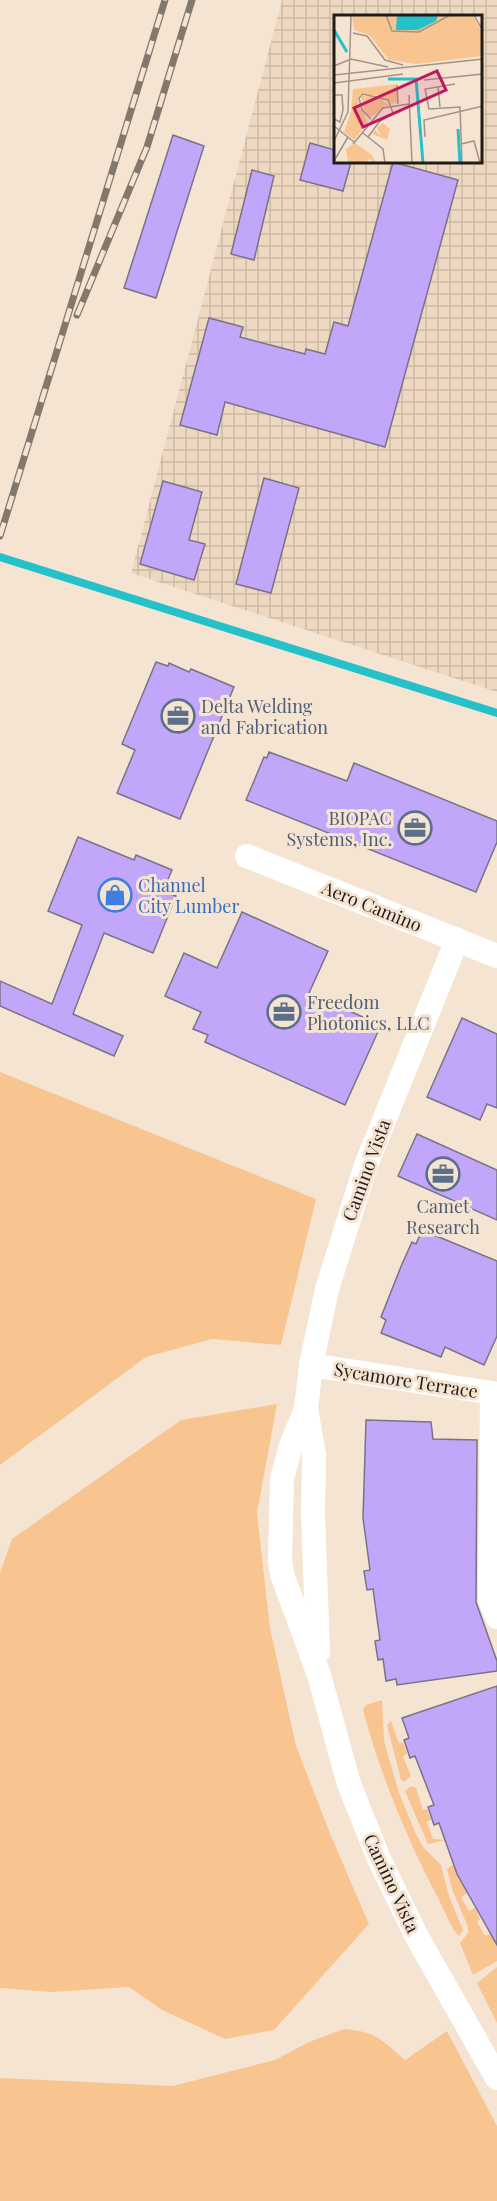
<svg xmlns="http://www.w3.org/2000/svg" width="497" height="2201" viewBox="0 0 497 2201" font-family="'Playfair Display',serif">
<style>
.industrial{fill:url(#industrial-grid);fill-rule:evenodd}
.green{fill:#f8c591}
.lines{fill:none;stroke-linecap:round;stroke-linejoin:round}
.stream{stroke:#24c1c9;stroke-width:8}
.building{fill:#c2a6fa;stroke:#797386;stroke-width:1.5}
.minor{stroke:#fff;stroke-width:24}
.rail-casing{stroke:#83786c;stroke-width:7}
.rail{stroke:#f6e4d3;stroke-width:4.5;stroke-dasharray:14;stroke-linecap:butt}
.labels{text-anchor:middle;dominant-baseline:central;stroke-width:6;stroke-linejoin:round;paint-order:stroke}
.service-label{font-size:18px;fill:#4e5e75;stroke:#f6e4d3;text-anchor:start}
.shop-label{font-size:18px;fill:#366cbe;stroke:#f6e4d3;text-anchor:start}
.street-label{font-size:18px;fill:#221c16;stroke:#f6e4d3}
.inset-river{fill:none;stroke:#24c1c9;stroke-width:3}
.inset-road{fill:none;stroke:#a19487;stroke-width:1.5}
.view{fill:#c2185b;fill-opacity:0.15;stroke:#c2185b;stroke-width:3}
.inset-edge{fill:none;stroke:#221c16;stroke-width:3}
</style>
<defs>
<pattern id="industrial-grid" width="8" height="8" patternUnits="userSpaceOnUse" patternTransform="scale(1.5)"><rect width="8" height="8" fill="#efd8c1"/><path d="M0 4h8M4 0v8" fill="none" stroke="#cdb9a5"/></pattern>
</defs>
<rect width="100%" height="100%" fill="#f6e4d3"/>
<path class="industrial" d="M 282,0 L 497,0 L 497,692 L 131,573 ZM 335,16 L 480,16 L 480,162 L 335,162 Z"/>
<g class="green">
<path d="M 0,1072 L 316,1199 L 281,1345 L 212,1339 L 146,1357 L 0,1465 Z"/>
<path d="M 277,1404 L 257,1513 L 270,1628 L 296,1746 L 331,1836 L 369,1924 L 274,2030 L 225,2039 L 162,2010 L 129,1987 L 51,1992 L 0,1988 L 0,1573 L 12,1539 L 181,1420 Z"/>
<path d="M 382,1700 L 384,1741 L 399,1793 L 416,1834 L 423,1847 L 441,1865 L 449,1896 L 463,1930 L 459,1936 C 450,1928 445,1911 439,1900 C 407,1839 381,1777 363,1710 L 366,1705 Z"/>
<path d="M 391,1721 L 399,1743 L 403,1742 L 407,1754 L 403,1756 L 411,1776 L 404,1782 L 401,1780 L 387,1725 Z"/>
<path d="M 411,1786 L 416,1788 L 423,1810 L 427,1809 L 431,1820 L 427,1822 L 433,1839 L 446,1840 L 428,1844 L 405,1791 Z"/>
<path d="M 471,1851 L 468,1893 L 461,1897 L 469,1911 L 475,1908 L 480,1919 L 477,1922 L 485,1936 L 493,1932 L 497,1942 L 497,1961 L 473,1975 L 460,1943 L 468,1933 L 468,1927 L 452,1889 L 447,1869 Z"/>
<path d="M 497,1967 L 497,2023 L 477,1983 Z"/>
<path d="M 344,2029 C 375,2031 382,2040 405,2060 L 447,2031 L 497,2126 L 497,2201 L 0,2201 L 0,2078 L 173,2086 L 275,2060 L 309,2042 Z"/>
</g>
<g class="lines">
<path class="stream" d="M 0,557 L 497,713"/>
</g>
<g class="building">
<path d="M 173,135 L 204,146 L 156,298 L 124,288 Z"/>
<path d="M 310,143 L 335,150 L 335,162 L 351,162 L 343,191 L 300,180 Z"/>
<path d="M 393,162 L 458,180 L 385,447 L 225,402 L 217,435 L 180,425 L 209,318 L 243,327 L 240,337 L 305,354 L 306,349 L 325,354 L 334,322 L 348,326 Z"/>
<path d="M 252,170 L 274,176 L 254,260 L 231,254 Z"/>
<path d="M 264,478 L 299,488 L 271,593 L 236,584 Z"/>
<path d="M 163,481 L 202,492 L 189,540 L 205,544 L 194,580 L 140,564 Z"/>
<path d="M 156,662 L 168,666 L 169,663 L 189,672 L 191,669 L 234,687 L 180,819 L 117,793 L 135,750 L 122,744 Z"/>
<path d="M 269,752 L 347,781 L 354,763 L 497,821 L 497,842 L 476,892 L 246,800 L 264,757 L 267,758 Z"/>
<path d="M 78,837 L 134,860 L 136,855 L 172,870 L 163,891 L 176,896 L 153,953 L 104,933 L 73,1014 L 123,1036 L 114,1056 L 0,1006 L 0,981 L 52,1004 L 82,925 L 48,911 Z"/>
<path d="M 242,912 L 328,951 L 309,993 L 381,1025 L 345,1105 L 205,1042 L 208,1035 L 193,1029 L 201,1012 L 165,996 L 184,953 L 217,968 Z"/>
<path d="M 462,1018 L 497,1034 L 497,1108 L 487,1104 L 480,1120 L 427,1097 Z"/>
<path d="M 417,1134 L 497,1170 L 497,1220 L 398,1176 Z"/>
<path d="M 422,1230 L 497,1261 L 497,1336 L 484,1365 L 445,1347 L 441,1357 L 381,1333 L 386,1320 L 381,1317 L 402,1264 L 412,1242 L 416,1244 Z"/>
<path d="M 366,1420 L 431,1422 L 433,1439 L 477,1440 L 476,1602 L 497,1661 L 497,1671 L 397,1685 L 396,1679 L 386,1681 L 383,1659 L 378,1660 L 375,1641 L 380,1640 L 373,1589 L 367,1590 L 364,1571 L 370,1570 L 363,1518 Z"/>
<path d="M 497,1686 L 497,1945 L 457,1874 L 439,1823 L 434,1825 L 428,1807 L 434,1805 L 415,1756 L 410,1758 L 404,1740 L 409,1738 L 402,1718 Z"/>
</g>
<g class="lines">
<g class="minor">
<path d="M 247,856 L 497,956"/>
<path d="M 457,940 L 366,1165 L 327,1289 L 311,1365 L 306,1409 L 291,1445 L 282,1479 L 280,1560 L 282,1574 L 319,1675 L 349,1784 L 379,1859 L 417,1937 L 497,2078"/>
<path d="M 311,1365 L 492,1393 L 490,1599 L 497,1617"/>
<path d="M 306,1409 L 314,1455 L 313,1514 L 318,1652"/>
</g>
<defs>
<g id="rail">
<path d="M 77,315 L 147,147 L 192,0"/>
<path d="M 0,536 L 165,0"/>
</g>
</defs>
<use href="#rail" class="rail-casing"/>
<use href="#rail" class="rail"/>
</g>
<defs>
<symbol id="office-ring" viewBox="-11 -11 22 22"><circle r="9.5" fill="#f6e4d3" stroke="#5c6f8a" stroke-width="1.5"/><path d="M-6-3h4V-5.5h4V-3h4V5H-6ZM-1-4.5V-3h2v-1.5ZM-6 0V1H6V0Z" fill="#5c6f8a"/></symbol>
<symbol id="shop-ring" viewBox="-11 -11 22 22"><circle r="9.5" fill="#f6e4d3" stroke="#3f7fe0" stroke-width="1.5"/><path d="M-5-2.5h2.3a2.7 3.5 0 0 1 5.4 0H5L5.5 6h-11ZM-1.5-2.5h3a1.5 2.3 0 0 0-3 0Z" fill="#3f7fe0"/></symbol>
</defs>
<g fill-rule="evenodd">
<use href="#office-ring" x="159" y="697" width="38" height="38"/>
<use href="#office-ring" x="396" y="809" width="38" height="38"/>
<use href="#shop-ring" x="96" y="876" width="38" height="38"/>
<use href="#office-ring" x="265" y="993" width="38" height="38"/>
<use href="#office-ring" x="424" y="1155" width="38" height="38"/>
</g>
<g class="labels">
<g class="service-label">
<text x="201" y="706">Delta Welding<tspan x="201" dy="21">and Fabrication</tspan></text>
<text x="392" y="818" text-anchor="end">BIOPAC<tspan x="392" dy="21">Systems, Inc.</tspan></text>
<text x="307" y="1002">Freedom<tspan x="307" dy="21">Photonics, LLC</tspan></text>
<text x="443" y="1206" text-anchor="middle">Camet<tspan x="443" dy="21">Research</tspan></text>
</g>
<g class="shop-label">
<text x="138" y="885">Channel<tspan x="138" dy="21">City Lumber</tspan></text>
</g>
<g class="street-label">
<text transform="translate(372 906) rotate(22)">Aero Camino</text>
<text transform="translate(366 1170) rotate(-70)">Camino Vista</text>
<text transform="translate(406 1380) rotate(9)">Sycamore Terrace</text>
<text transform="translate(392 1883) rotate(65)">Camino Vista</text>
</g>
</g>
<g transform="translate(334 15)">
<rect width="148" height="148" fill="#f6e4d3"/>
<path d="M 18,0 L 139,0 L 148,17 L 148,41 L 82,49 L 55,45 L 35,20 L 20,15 ZM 63,69 L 63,88 L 57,89 L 47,80 L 25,80 L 24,90 L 34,107 L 20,125 L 10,117 L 17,97 L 19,74 ZM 27,81 L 45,82 L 55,90 L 37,102 L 30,99 ZM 49,108 L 56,114 L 53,125 L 38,119 L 41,115 L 46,120 L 43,112 Z" fill="#f8c591"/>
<path d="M 21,128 L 38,140 L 42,148 L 35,144 L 32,148 L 14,148 L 12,134 Z" fill="#f8c591"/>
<path d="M 63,0 L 93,1 L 104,0 L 102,6 L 84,15 L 62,15 Z" fill="#24c1c9"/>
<path class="inset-river" d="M 0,15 L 13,37M 54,64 L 82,64 L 89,148M 124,114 L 126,148"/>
<path class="inset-road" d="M 52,0 L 58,16 L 85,17 L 116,0M 140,0 L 149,16M 19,18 L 33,21 L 51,45 L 69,50M 0,51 L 17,44 L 54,52M 0,60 L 149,44M 90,65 L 149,59M 0,68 L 69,59M 121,69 L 91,74 L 95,94 L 126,92 L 128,148M 63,70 L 64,89M 104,72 L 106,92M 0,80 L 8,80 L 9,95 L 6,107 L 0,104M 75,80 L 78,148M 0,111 L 20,127M 34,122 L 45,107 L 59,98 L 54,85 L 29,79 L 25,83 L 28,95 L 37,104M 34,122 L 29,118 L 49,134 L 51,148M 91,122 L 90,105 L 149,91M 0,126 L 14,97 L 17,1M 19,129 L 49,93 L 75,89M 127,129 L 140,126 L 146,148M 0,146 L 14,122"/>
<path class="view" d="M 103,56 L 112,75 L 29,112 L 20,93 Z"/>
<rect width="148" height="148" class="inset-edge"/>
</g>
</svg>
